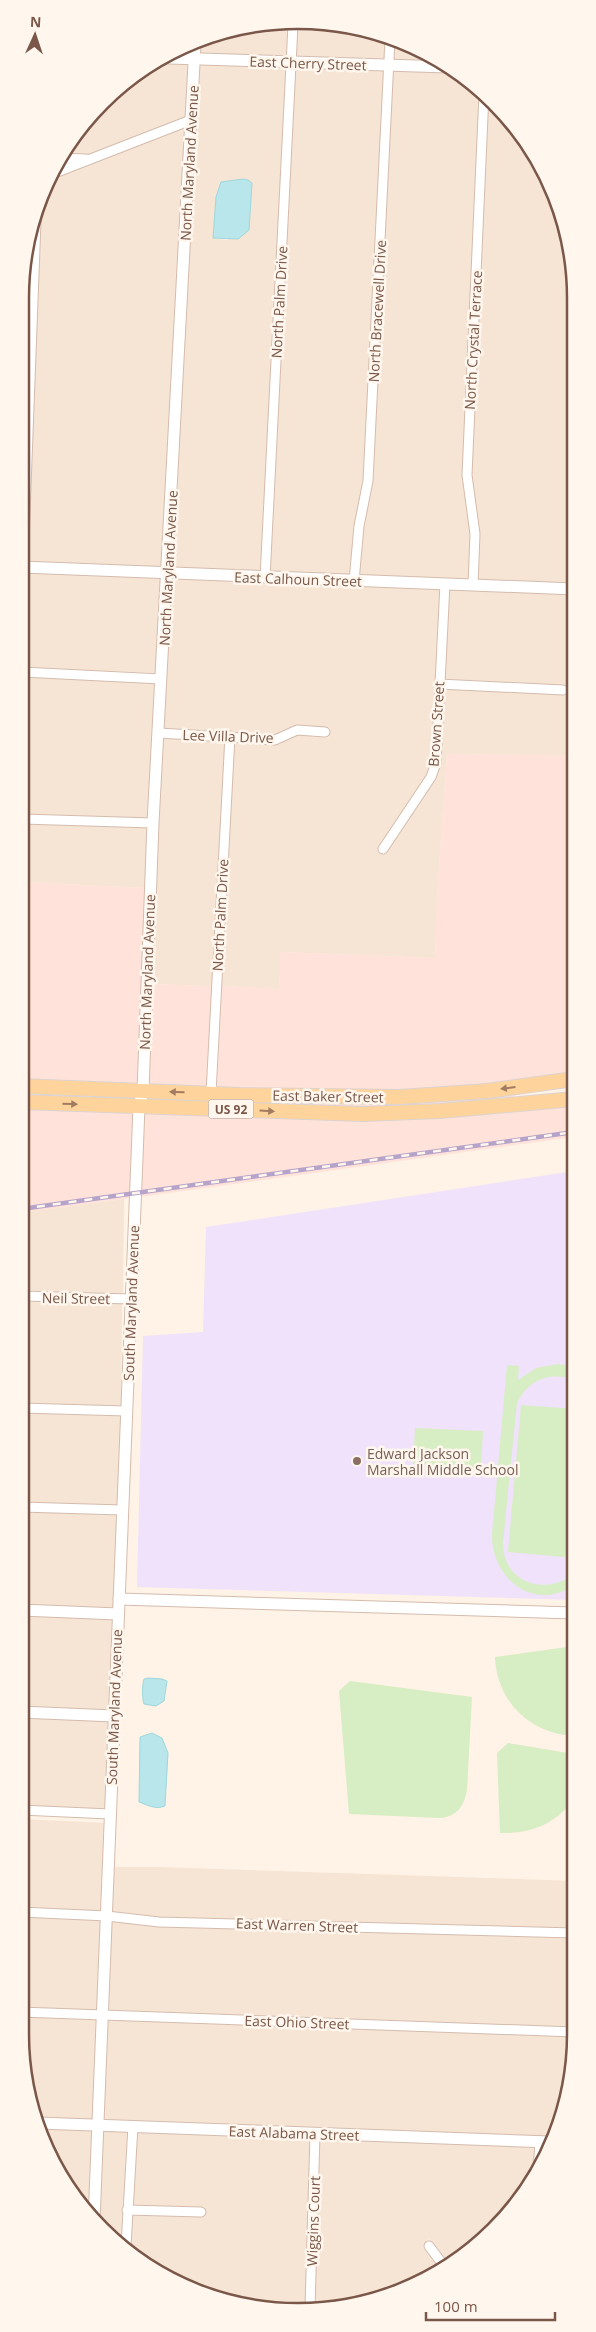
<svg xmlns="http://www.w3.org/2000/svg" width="596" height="2332" viewBox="0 0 596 2332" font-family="'Open Sans',sans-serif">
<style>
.residential{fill:#f6e4d4;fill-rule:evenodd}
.commercial{fill:#ffe2d9}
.education{fill:#f0e2fa}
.green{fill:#d7edc3}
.water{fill:#b8e6ea;stroke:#9ed7dc}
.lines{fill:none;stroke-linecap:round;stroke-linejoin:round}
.minor-casing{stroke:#d4bcad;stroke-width:11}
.tertiary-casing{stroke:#d4bcad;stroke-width:13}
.primary-casing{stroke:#dcd3cf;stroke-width:16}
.minor{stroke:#fff;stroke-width:9}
.tertiary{stroke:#fff;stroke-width:11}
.primary{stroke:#ffd49c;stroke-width:14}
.rail-casing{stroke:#b5a3c9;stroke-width:4.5}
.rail{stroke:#fff7ee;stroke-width:2.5;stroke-dasharray:8;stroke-linecap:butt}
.oneway{fill:#a27c61}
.education-dot{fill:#8d6e63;stroke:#fff7ee;stroke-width:2}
.labels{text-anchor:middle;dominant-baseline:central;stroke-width:5;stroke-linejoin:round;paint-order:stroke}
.shield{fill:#fff7ee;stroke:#a2877a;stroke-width:1}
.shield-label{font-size:12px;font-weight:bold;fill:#7a5748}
.street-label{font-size:14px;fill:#7a5748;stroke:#fff7ee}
.education-label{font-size:14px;fill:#785e54;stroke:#fff7ee;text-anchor:start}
.rim{fill:none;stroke:#7a5748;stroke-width:2.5}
</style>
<rect width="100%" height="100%" fill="#fef3e6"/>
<g class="residential">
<path d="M 335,22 L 386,38 L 385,60 L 296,58 L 297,25 Z"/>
<path d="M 289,25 L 287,58 L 199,54 L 199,43 L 226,29 Z"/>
<path d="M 395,41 L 421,49 L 440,62 L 394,61 Z"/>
<path d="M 159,63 L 190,64 L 187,116 L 90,154 L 63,153 L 129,77 Z"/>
<path d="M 199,64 L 287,68 L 261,573 L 172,569 ZM 216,197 L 228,240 L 213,238 Z"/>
<path d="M 295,68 L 384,70 L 364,480 L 355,526 L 350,576 L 270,573 Z"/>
<path d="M 393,71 L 454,73 L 480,91 L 462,475 L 471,535 L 469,580 L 359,577 L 363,527 L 372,481 Z"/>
<path d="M 489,97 L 495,102 L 547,175 L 574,262 L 574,584 L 478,580 L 480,534 L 471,475 Z"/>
<path d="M 187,127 L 163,569 L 27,563 L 41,206 L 50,180 Z"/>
<path d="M 31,235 L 22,468 L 22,261 Z"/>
<path d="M 22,572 L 163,579 L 157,673 L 22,667 Z"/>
<path d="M 172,579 L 440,589 L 431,763 L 427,775 L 377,849 L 384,855 L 435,779 L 444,689 L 567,695 L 568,685 L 444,679 L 449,589 L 574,594 L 574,756 L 447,754 L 437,895 L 435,958 L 281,952 L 279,989 L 221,986 L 234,742 L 275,745 L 298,735 L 329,738 L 330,728 L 298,725 L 274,735 L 164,728 Z"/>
<path d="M 22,677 L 157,683 L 149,818 L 22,814 Z"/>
<path d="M 163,738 L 225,741 L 212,986 L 151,984 Z"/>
<path d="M 22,823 L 149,828 L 146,888 L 22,882 Z"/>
<path d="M 124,1199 L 123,1294 L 21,1292 L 21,1213 Z"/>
<path d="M 21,1302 L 122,1304 L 121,1406 L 21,1403 Z"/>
<path d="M 21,1413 L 121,1416 L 118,1505 L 21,1502 Z"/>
<path d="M 21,1512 L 117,1515 L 114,1609 L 21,1605 Z"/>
<path d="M 21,1615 L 113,1619 L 110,1711 L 20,1707 Z"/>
<path d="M 20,1717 L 109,1721 L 106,1809 L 20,1806 Z"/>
<path d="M 20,1819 L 106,1823 L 103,1911 L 20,1907 Z"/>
<path d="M 113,1867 L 159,1867 L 574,1881 L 574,1928 L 159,1917 L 112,1911 Z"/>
<path d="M 20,1917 L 103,1921 L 99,2010 L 20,2007 Z"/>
<path d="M 111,1921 L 159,1927 L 574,1938 L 574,2027 L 108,2010 Z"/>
<path d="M 20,2017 L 99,2020 L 95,2120 L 37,2118 L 20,2034 Z"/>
<path d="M 108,2020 L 574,2037 L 574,2071 L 551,2137 L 104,2120 Z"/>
<path d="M 39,2128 L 95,2130 L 89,2218 L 41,2140 Z"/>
<path d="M 103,2130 L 128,2131 L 122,2243 L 99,2225 Z"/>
<path d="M 137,2132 L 310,2138 L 306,2309 L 280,2311 L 175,2283 L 131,2249 L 131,2215 L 205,2217 L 205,2207 L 132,2205 Z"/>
<path d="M 319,2139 L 535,2146 L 534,2179 L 467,2254 L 449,2264 L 429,2239 L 423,2245 L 440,2268 L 370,2302 L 315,2308 Z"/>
</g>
<g class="commercial">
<path d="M 447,754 L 574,756 L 574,1074 L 486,1086 L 400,1092 L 215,1088 L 221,986 L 279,989 L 280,952 L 435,958 L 437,895 Z"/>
<path d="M 22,882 L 146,888 L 138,1085 L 21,1081 Z"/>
<path d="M 151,984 L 212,986 L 207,1088 L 147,1086 Z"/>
<path d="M 518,1093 L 512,1098 L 487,1102 L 363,1109 L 145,1101 L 146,1096 Z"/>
<path d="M 574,1104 L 574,1137 L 140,1197 L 144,1111 Z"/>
<path d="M 21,1107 L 135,1111 L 131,1198 L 21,1213 Z"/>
</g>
<path class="education" d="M 574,1171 L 574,1600 L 137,1587 L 143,1336 L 203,1332 L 206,1227 Z"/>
<g class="green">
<path d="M 558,1364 L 574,1367 L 574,1380 C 550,1371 528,1380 517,1403 L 503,1542 C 502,1582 545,1598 574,1573 L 574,1585 C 533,1613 491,1578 492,1534 L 507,1365 L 519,1366 L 518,1380 L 536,1368 Z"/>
<path d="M 521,1405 L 574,1409 L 574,1558 L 508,1552 Z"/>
<path d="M 415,1428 L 483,1431 L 481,1468 L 413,1464 Z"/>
<path d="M 574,1646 L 574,1736 L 572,1736 C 528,1732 497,1701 495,1657 Z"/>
<path d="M 350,1681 L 472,1697 L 467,1790 C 464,1806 457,1817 439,1818 L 349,1814 L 339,1691 Z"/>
<path d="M 508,1743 L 574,1754 L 574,1799 C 556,1824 530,1834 500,1833 L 497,1753 Z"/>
</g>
<g class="water">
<path d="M 243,179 L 248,180 L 252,183 L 249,230 L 238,239 L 213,238 L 216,197 L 221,182 Z"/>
<path d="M 148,1678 L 162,1679 L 167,1681 L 164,1701 L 156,1706 L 144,1704 C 142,1697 142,1686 144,1679 Z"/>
<path d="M 152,1733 L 162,1738 L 168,1753 L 165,1806 C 156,1810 147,1805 139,1802 L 140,1737 Z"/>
</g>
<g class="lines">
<defs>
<g id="minor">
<path d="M 58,158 L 86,159"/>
<path d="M 52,174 L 191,120"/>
<path d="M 23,567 L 36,221"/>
<path d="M 265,578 L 293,25"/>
<path d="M 354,581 L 359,526 L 368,481 L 390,39"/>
<path d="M 473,585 L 475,534 L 467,475 L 484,94"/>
<path d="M 22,672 L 161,679"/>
<path d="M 439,684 L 563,690"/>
<path d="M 159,733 L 275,740 L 297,730 L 325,732"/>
<path d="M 22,819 L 153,823"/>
<path d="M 383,849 L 431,777 L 436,763 L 445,584"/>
<path d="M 211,1093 L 230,736"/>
<path d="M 21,1296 L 131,1299"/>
<path d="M 21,1408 L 126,1411"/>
<path d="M 21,1507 L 122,1510"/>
<path d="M 20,1810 L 110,1814"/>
<path d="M 20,1912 L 107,1916 L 159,1922 L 574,1933"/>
<path d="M 20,2012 L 574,2032"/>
<path d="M 538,2173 L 540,2141"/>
<path d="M 127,2210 L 201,2212"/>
<path d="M 126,2246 L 133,2126"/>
<path d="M 429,2246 L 444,2266"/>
<path d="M 310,2308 L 315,2134"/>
</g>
<g id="tertiary">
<path d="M 169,58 L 447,67"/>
<path d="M 22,567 L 574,589"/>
<path d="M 119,1599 L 574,1613"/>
<path d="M 21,1610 L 118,1614"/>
<path d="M 20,1712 L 114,1716"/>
<path d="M 38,2123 L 549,2142"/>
<path d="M 94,2221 L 137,1158 L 139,1106 L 143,1091 L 153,823 L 195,45"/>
</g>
<g id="primary">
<path d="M 21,1086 L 240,1095 L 400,1097 L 487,1091 L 574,1079"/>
<path d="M 21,1102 L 363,1114 L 440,1111 L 574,1099"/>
</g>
</defs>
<use href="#minor" class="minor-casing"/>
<use href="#tertiary" class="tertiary-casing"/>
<use href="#primary" class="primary-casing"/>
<use href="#minor" class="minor"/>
<use href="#tertiary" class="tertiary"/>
<use href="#primary" class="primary"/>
<defs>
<path id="rail" d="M 21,1209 L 574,1132"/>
</defs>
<use href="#rail" class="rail-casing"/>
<use href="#rail" class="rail"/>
</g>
<defs><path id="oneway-solid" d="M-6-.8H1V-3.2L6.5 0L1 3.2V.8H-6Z" transform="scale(1.25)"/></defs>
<g class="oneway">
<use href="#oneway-solid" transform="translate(508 1088) rotate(173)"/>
<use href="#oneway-solid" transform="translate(177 1092) rotate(-178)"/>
<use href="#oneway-solid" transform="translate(70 1104) rotate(2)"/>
<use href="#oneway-solid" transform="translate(267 1111) rotate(3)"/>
</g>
<circle class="education-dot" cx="357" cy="1461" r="5"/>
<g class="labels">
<rect class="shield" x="208.5" y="1099.5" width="45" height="19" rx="4"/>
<g class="shield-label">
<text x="231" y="1109">US 92</text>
</g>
<g class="street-label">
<text transform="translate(308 63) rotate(2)">East Cherry Street</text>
<text transform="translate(189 163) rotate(-87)">North Maryland Avenue</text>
<text transform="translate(279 302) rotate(-87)">North Palm Drive</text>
<text transform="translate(377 311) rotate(-87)">North Bracewell Drive</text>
<text transform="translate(473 340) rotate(-87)">North Crystal Terrace</text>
<text transform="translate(168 568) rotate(-87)">North Maryland Avenue</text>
<text transform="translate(298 579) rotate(2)">East Calhoun Street</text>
<text transform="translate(436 724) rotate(-86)">Brown Street</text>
<text transform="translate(228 736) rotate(2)">Lee Villa Drive</text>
<text transform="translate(220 915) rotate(-87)">North Palm Drive</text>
<text transform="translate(147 972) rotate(-88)">North Maryland Avenue</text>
<text transform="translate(328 1096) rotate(1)">East Baker Street</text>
<text transform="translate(76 1298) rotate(1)">Neil Street</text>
<text transform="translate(131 1303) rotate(-88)">South Maryland Avenue</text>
<text transform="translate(114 1707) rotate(-88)">South Maryland Avenue</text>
<text transform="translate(297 1925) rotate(2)">East Warren Street</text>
<text transform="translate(297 2022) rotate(2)">East Ohio Street</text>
<text transform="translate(294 2133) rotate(2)">East Alabama Street</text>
<text transform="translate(313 2221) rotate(-88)">Wiggins Court</text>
</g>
<g class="education-label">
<text x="367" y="1453">Edward Jackson<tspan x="367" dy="16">Marshall Middle School</tspan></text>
</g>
</g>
<path d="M0 0H596V2332H0ZM298 29H298A269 269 0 0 1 567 298V2034A269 269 0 0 1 298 2303H298A269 269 0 0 1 29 2034V298A269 269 0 0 1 298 29Z" fill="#fff7ee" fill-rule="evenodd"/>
<path class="rim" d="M298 29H298A269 269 0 0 1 567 298V2034A269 269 0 0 1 298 2303H298A269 269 0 0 1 29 2034V298A269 269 0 0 1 298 29Z"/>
<g transform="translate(35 35) rotate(3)" stroke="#fff7ee" stroke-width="4" paint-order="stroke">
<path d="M0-4L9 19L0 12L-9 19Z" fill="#7a5748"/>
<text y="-8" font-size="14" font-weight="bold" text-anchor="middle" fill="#7a5748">N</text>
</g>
<path d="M426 2312v8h129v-8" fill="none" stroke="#7a5748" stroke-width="2.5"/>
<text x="434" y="2312" font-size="15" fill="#7a5748" stroke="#fff7ee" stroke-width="4" paint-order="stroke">100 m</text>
</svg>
